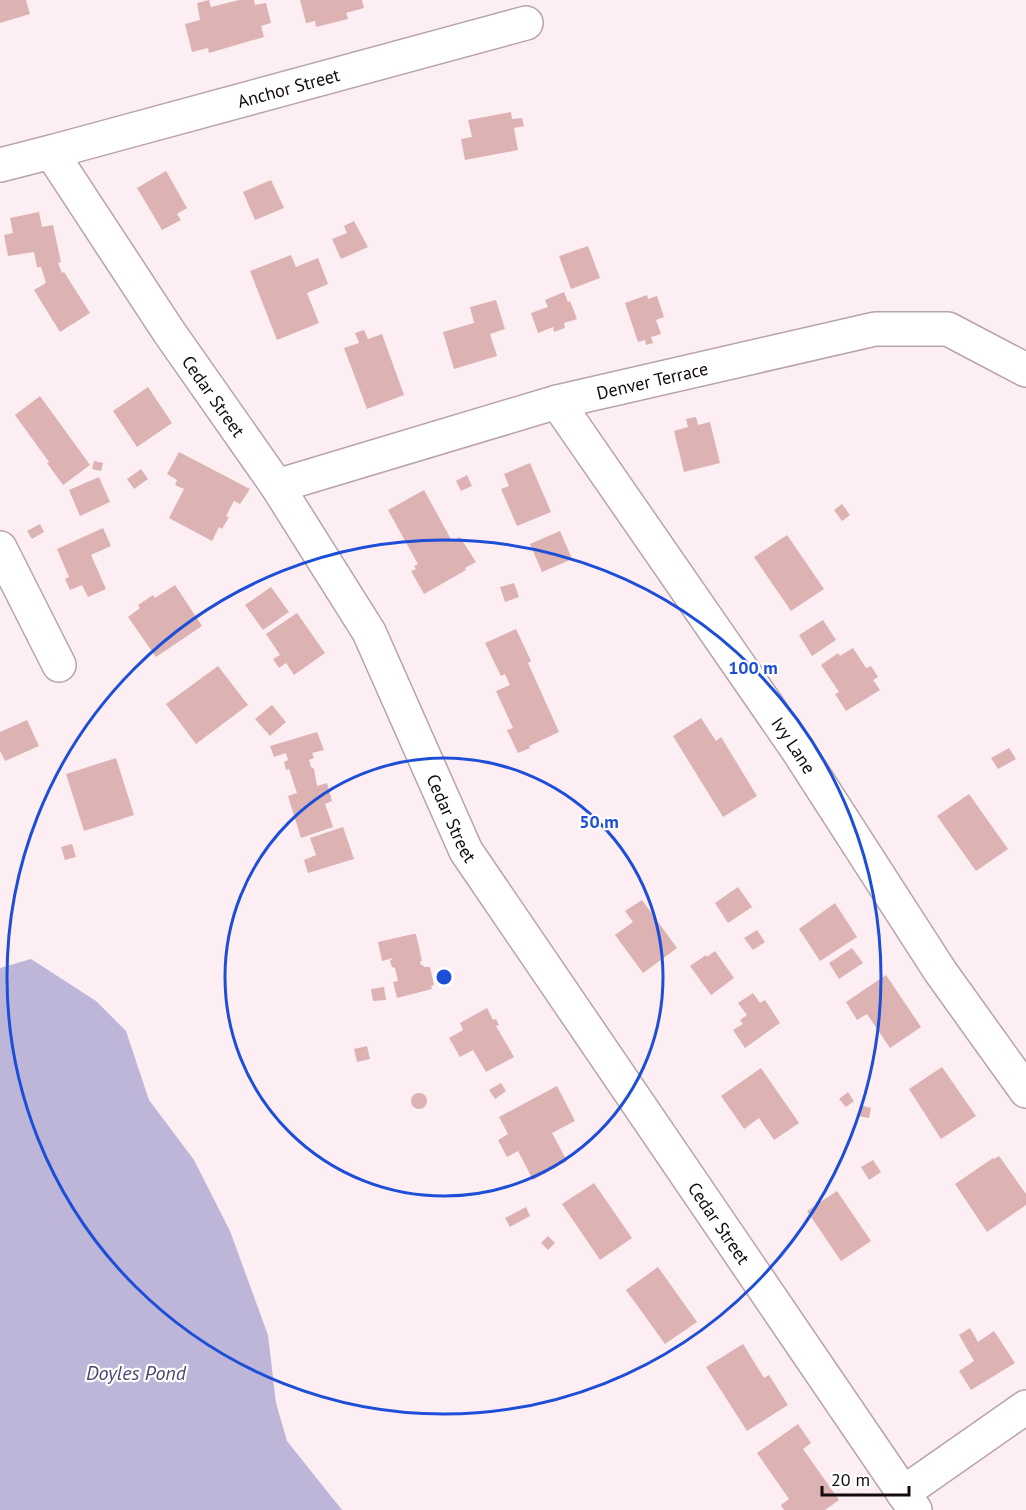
<svg xmlns="http://www.w3.org/2000/svg" width="1026" height="1510" viewBox="0 0 1026 1510" font-family="'PT Sans',sans-serif">
<style>
.water{fill:#beb6d8}
.building{fill:#dcb3b2}
.lines{fill:none;stroke-linecap:round;stroke-linejoin:round}
.minor-casing{stroke:#b9a2ab;stroke-width:36}
.minor{stroke:#fff;stroke-width:33}
.ring{fill:none;stroke:#1d4ed8;stroke-width:3}
.labels{text-anchor:middle;dominant-baseline:central;stroke-width:4.5;stroke-linejoin:round;paint-order:stroke}
.street-label{font-size:18px;fill:#130b0e;stroke:#fff}
.water-label{font-size:20px;font-style:italic;fill:#514473;stroke:#fff}
.centre{fill:#1d4ed8;stroke:#fff;stroke-width:3}
.ring-label{font-size:18px;text-anchor:middle;font-weight:bold;fill:#1d4ed8;stroke:#fff;stroke-width:4.5;stroke-linejoin:round;paint-order:stroke}
</style>
<rect width="100%" height="100%" fill="#fdeef4"/>
<path class="water" d="M 31,959 L 96,1001 L 126,1031 L 149,1100 L 194,1160 L 230,1231 L 268,1335 L 276,1403 L 287,1441 L 342,1510 L 0,1510 L 0,968 Z"/>
<g class="building">
<path d="M 0,0 L 26,0 L 30,14 L 0,23 Z"/>
<path d="M 209,0 L 211,7 L 239,0 L 254,0 L 255,5 L 266,3 L 271,23 L 261,26 L 264,37 L 209,53 L 208,48 L 192,52 L 185,24 L 200,20 L 197,3 Z"/>
<path d="M 300,0 L 362,0 L 364,8 L 346,13 L 348,19 L 316,27 L 315,21 L 306,23 Z"/>
<path d="M 511,112 L 512,119 L 522,118 L 524,126 L 514,128 L 518,150 L 465,160 L 461,139 L 472,137 L 468,120 Z"/>
<path d="M 166,171 L 187,208 L 177,214 L 181,220 L 162,230 L 137,188 Z"/>
<path d="M 271,180 L 284,208 L 255,220 L 243,192 Z"/>
<path d="M 39,212 L 42,227 L 53,225 L 61,262 L 58,263 L 62,273 L 64,272 L 90,313 L 60,332 L 34,290 L 46,283 L 41,267 L 37,267 L 34,252 L 8,256 L 4,235 L 13,233 L 10,218 Z"/>
<path d="M 354,221 L 368,247 L 341,259 L 332,239 L 347,233 L 344,226 Z"/>
<path d="M 588,246 L 600,278 L 571,289 L 559,256 Z"/>
<path d="M 291,255 L 296,267 L 318,258 L 328,284 L 307,293 L 319,323 L 277,340 L 250,271 Z"/>
<path d="M 564,292 L 568,302 L 570,301 L 577,319 L 564,323 L 565,328 L 554,332 L 553,327 L 538,333 L 531,313 L 548,307 L 545,300 Z"/>
<path d="M 647,295 L 648,299 L 657,296 L 664,317 L 656,320 L 661,334 L 651,337 L 653,343 L 646,345 L 645,340 L 638,342 L 625,303 Z"/>
<path d="M 496,300 L 505,329 L 490,334 L 497,356 L 454,369 L 443,332 L 474,323 L 470,307 Z"/>
<path d="M 364,330 L 368,339 L 382,334 L 404,395 L 367,409 L 344,348 L 359,343 L 355,333 Z"/>
<path d="M 148,387 L 172,423 L 137,447 L 113,411 Z"/>
<path d="M 40,396 L 90,465 L 63,485 L 47,463 L 49,462 L 15,415 Z"/>
<path d="M 696,417 L 698,425 L 710,422 L 720,463 L 684,472 L 674,431 L 688,427 L 686,419 Z"/>
<path d="M 179,452 L 250,489 L 240,504 L 234,501 L 226,516 L 229,517 L 222,529 L 219,527 L 212,541 L 169,518 L 184,489 L 175,485 L 177,480 L 167,474 Z"/>
<path d="M 94,461 L 103,463 L 101,471 L 92,469 Z"/>
<path d="M 530,463 L 551,512 L 517,526 L 501,489 L 509,486 L 504,474 Z"/>
<path d="M 141,469 L 148,479 L 134,489 L 127,479 Z"/>
<path d="M 467,475 L 472,486 L 461,491 L 456,481 Z"/>
<path d="M 99,477 L 110,502 L 80,516 L 69,490 Z"/>
<path d="M 424,490 L 452,541 L 460,537 L 476,562 L 465,568 L 466,570 L 424,594 L 411,571 L 416,569 L 414,566 L 418,564 L 388,510 Z"/>
<path d="M 842,504 L 850,515 L 842,521 L 834,510 Z"/>
<path d="M 40,524 L 44,532 L 32,539 L 27,531 Z"/>
<path d="M 103,528 L 111,546 L 91,555 L 106,589 L 88,597 L 82,585 L 70,590 L 65,579 L 69,577 L 57,549 Z"/>
<path d="M 560,531 L 572,559 L 542,572 L 530,544 Z"/>
<path d="M 787,535 L 824,589 L 791,611 L 754,557 Z"/>
<path d="M 514,583 L 519,597 L 505,602 L 500,587 Z"/>
<path d="M 175,585 L 202,626 L 156,657 L 128,617 L 140,608 L 138,605 L 153,595 L 155,598 Z"/>
<path d="M 271,587 L 289,612 L 263,630 L 245,605 Z"/>
<path d="M 297,613 L 325,653 L 294,675 L 286,663 L 279,668 L 273,659 L 280,655 L 266,634 Z"/>
<path d="M 823,620 L 836,640 L 812,656 L 799,635 Z"/>
<path d="M 516,629 L 531,661 L 528,663 L 559,732 L 529,746 L 530,748 L 518,753 L 507,730 L 513,728 L 496,691 L 510,685 L 505,674 L 501,676 L 485,643 Z"/>
<path d="M 853,648 L 866,668 L 871,666 L 878,677 L 873,680 L 880,690 L 846,711 L 835,694 L 839,692 L 821,665 L 838,653 L 840,656 Z"/>
<path d="M 218,666 L 248,705 L 196,744 L 166,704 Z"/>
<path d="M 272,705 L 286,722 L 270,736 L 255,719 Z"/>
<path d="M 701,718 L 716,741 L 721,737 L 757,796 L 723,817 L 673,736 Z"/>
<path d="M 27,720 L 39,746 L 5,761 L 0,751 L 0,732 Z"/>
<path d="M 317,732 L 324,750 L 312,753 L 314,758 L 309,760 L 311,767 L 314,769 L 317,786 L 327,783 L 332,801 L 325,804 L 333,827 L 301,838 L 288,796 L 297,793 L 289,769 L 286,770 L 284,762 L 288,760 L 286,753 L 274,757 L 270,746 Z"/>
<path d="M 1009,748 L 1016,759 L 998,769 L 991,758 Z"/>
<path d="M 116,758 L 134,815 L 84,831 L 66,774 Z"/>
<path d="M 969,794 L 1008,849 L 976,871 L 937,816 Z"/>
<path d="M 343,827 L 354,859 L 308,873 L 304,860 L 316,855 L 310,838 Z"/>
<path d="M 72,844 L 76,857 L 65,860 L 61,847 Z"/>
<path d="M 738,887 L 752,907 L 728,923 L 715,903 Z"/>
<path d="M 642,900 L 677,948 L 643,973 L 615,935 L 633,922 L 625,911 Z"/>
<path d="M 835,903 L 857,937 L 820,961 L 799,929 Z"/>
<path d="M 757,930 L 765,942 L 753,950 L 744,938 Z"/>
<path d="M 413,934 L 416,934 L 422,961 L 420,961 L 421,965 L 423,965 L 424,967 L 430,967 L 434,985 L 431,986 L 432,989 L 397,998 L 393,982 L 398,981 L 395,968 L 392,967 L 390,961 L 393,958 L 382,961 L 378,942 Z"/>
<path d="M 852,948 L 863,963 L 839,979 L 829,963 Z"/>
<path d="M 715,951 L 734,978 L 711,995 L 690,966 L 706,955 L 707,957 Z"/>
<path d="M 886,975 L 921,1027 L 890,1048 L 867,1014 L 857,1020 L 846,1002 Z"/>
<path d="M 384,987 L 386,1000 L 373,1001 L 371,989 Z"/>
<path d="M 753,993 L 760,1003 L 765,1000 L 780,1023 L 745,1048 L 733,1030 L 743,1024 L 740,1020 L 747,1015 L 738,1003 Z"/>
<path d="M 487,1008 L 493,1020 L 496,1019 L 499,1025 L 496,1026 L 514,1057 L 486,1072 L 473,1050 L 460,1057 L 449,1038 L 463,1030 L 460,1023 Z"/>
<path d="M 367,1046 L 370,1059 L 357,1062 L 354,1049 Z"/>
<path d="M 942,1067 L 976,1116 L 941,1139 L 909,1089 Z"/>
<path d="M 761,1068 L 799,1123 L 774,1140 L 759,1118 L 744,1129 L 721,1096 Z"/>
<path d="M 501,1083 L 506,1091 L 495,1099 L 489,1090 Z"/>
<path d="M 557,1086 L 575,1121 L 552,1133 L 567,1161 L 533,1180 L 518,1151 L 507,1157 L 498,1140 L 508,1134 L 499,1117 Z"/>
<path d="M 848,1092 L 854,1101 L 846,1107 L 839,1099 Z"/>
<circle cx="419" cy="1101" r="8"/>
<path d="M 860,1105 L 871,1108 L 869,1118 L 858,1116 Z"/>
<path d="M 999,1156 L 1026,1194 L 1026,1205 L 987,1232 L 955,1184 L 993,1158 L 994,1159 Z"/>
<path d="M 873,1160 L 881,1172 L 869,1180 L 861,1167 Z"/>
<path d="M 594,1183 L 632,1238 L 600,1260 L 562,1204 Z"/>
<path d="M 837,1191 L 871,1241 L 841,1261 L 807,1211 Z"/>
<path d="M 526,1207 L 530,1216 L 510,1227 L 505,1218 Z"/>
<path d="M 548,1236 L 555,1243 L 548,1250 L 541,1243 Z"/>
<path d="M 658,1267 L 697,1322 L 665,1344 L 626,1290 Z"/>
<path d="M 970,1328 L 978,1342 L 994,1331 L 1015,1363 L 971,1390 L 959,1371 L 974,1361 L 959,1335 Z"/>
<path d="M 743,1344 L 764,1378 L 769,1375 L 788,1405 L 747,1431 L 706,1367 Z"/>
<path d="M 798,1424 L 811,1443 L 803,1449 L 839,1500 L 825,1510 L 784,1510 L 781,1505 L 789,1499 L 757,1453 Z"/>
</g>
<g class="lines">
<defs>
<g id="minor">
<path id="s1" d="M 51,152 L 526,23"/>
<path id="s2" d="M 0,165 L 51,152 L 169,332 L 277,486 L 369,632 L 466,851 L 915,1510"/>
<path id="s3" d="M 557,402 L 797,749 L 940,971 L 1026,1091"/>
<path id="s4" d="M 277,486 L 557,402 L 875,329 L 948,329 L 1026,370"/>
<path d="M 0,548 L 59,665"/>
<path d="M 903,1493 L 1026,1407"/>
</g>
</defs>
<use href="#minor" class="minor-casing"/>
<use href="#minor" class="minor"/>
</g>
<g class="ring">
<circle cx="444" cy="977" r="219"/>
<circle cx="444" cy="977" r="437"/>
</g>
<g class="labels">
<g class="street-label">
<text stroke="none"><textPath href="#s1" startOffset="246">Anchor Street</textPath></text>
<text stroke="none"><textPath href="#s4" startOffset="390">Denver Terrace</textPath></text>
<text stroke="none"><textPath href="#s2" startOffset="346">Cedar Street</textPath></text>
<text stroke="none"><textPath href="#s3" startOffset="417">Ivy Lane</textPath></text>
<text stroke="none"><textPath href="#s2" startOffset="832">Cedar Street</textPath></text>
<text stroke="none"><textPath href="#s2" startOffset="1318">Cedar Street</textPath></text>
</g>
<g class="water-label">
<text x="136" y="1373">Doyles Pond</text>
</g>
</g>
<circle cx="444" cy="977" r="9" class="centre"/>
<g class="ring-label">
<text x="753" y="674">100 m</text>
<text x="599" y="828">50 m</text>
</g>
<path d="M822 1486v9h87v-9" fill="none" stroke="#130b0e" stroke-width="3"/>
<text x="831" y="1486" font-size="18" fill="#130b0e" stroke="#ffffff" stroke-width="4.5" paint-order="stroke">20 m</text>
</svg>
